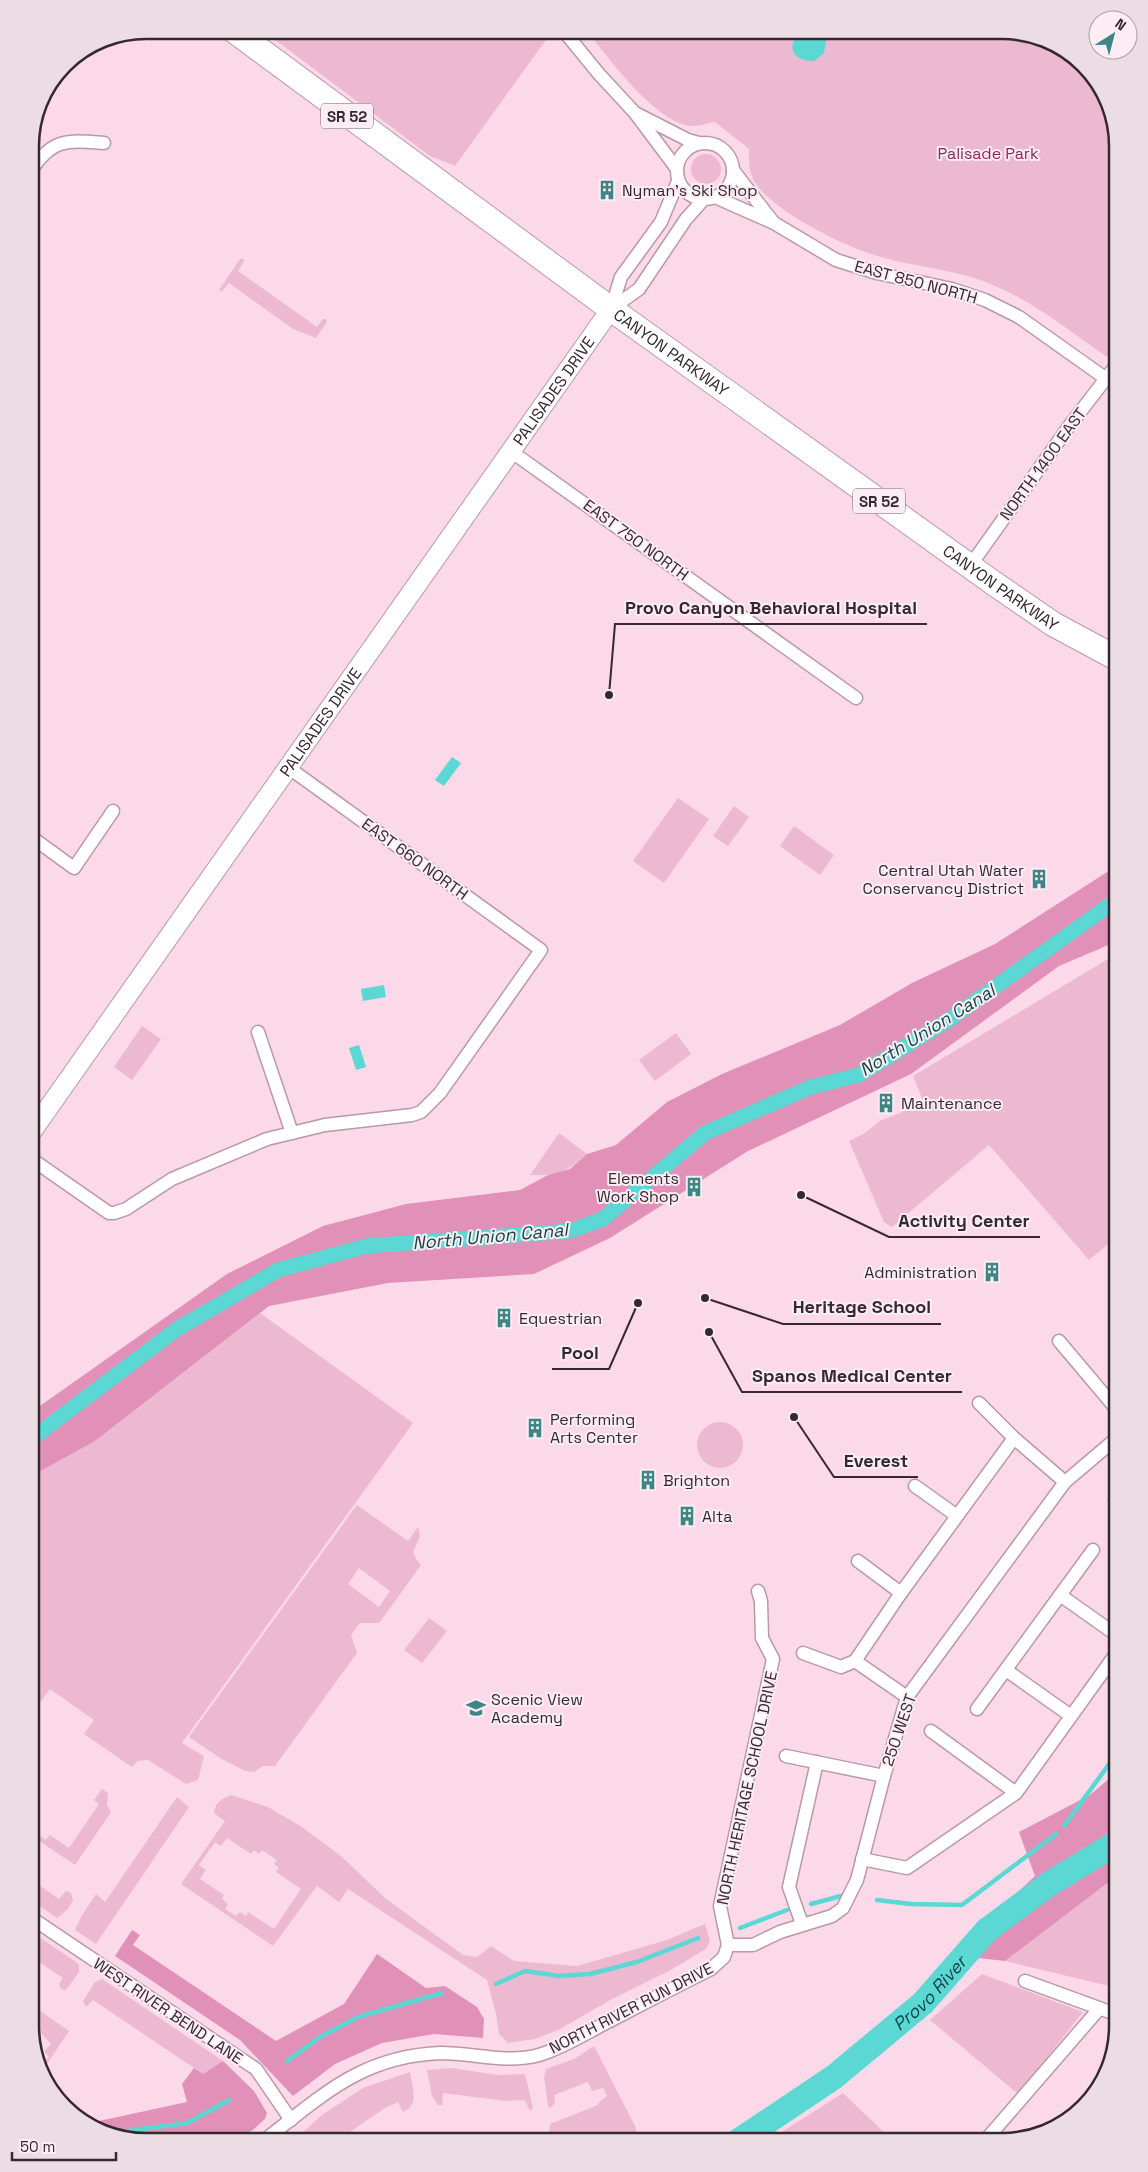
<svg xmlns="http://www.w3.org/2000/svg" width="1148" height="2172" viewBox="0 0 1148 2172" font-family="'Space Grotesk',sans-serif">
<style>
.green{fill:#ecb9d1;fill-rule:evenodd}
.forest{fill:#e190b7}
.water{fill:#5bd7d4}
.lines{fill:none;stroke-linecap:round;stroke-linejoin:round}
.stream{stroke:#5bd7d4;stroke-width:4.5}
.canal{stroke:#5bd7d4;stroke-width:15}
.river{stroke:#5bd7d4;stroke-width:25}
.street-casing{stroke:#b998a7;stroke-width:15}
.secondary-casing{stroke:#b998a7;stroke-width:21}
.highway-casing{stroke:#b998a7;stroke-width:26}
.street{stroke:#fff;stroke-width:12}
.secondary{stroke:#fff;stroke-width:19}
.highway{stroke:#fff;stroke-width:24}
.labels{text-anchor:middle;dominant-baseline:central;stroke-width:4;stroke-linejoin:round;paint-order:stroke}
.shield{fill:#fbedf3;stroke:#706369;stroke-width:1}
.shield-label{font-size:15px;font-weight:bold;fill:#35282e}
.park-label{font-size:16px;fill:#86285d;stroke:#fbedf3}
.poi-label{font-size:16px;fill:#35282e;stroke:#fbedf3;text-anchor:start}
.street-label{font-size:16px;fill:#35282e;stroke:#fbedf3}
.water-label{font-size:18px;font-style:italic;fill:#0f4746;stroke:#fbedf3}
.rim{fill:none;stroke:#35282e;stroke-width:2.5}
.leader{fill:none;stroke:#35282e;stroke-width:2}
.callout-dot{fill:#35282e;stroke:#fbedf3;stroke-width:2}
.callout-label{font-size:18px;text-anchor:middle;font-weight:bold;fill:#35282e;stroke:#fbedf3;stroke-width:4;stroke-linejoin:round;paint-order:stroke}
</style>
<rect width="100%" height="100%" fill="#fcd9e8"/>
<g class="green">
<path d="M 262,30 L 544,30 L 548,37 L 455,166 L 430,156 Z"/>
<path d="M 586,30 L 1010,30 L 1072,54 L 1109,101 L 1118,146 L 1118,343 L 1107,357 C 1068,330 1032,300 988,283 C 953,269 916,267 881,257 C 847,248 769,210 753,179 C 748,169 749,159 749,149 L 715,122 C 708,123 700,126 692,126 C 656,124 608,57 586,30 Z"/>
<circle cx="706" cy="169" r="15"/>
<path d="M 240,259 L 244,259 L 244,261 L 238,271 L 317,327 L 323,319 L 326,319 L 327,322 L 316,338 L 293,329 L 229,283 L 222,291 L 219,290 Z"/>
<path d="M 678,798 L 709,819 L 664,883 L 633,861 Z"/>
<path d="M 734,806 L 749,817 L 728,846 L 713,836 Z"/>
<path d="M 794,826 L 834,855 L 820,875 L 780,846 Z"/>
<path d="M 1118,953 L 1118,1236 L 1089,1260 L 989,1145 L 892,1227 L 884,1222 L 849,1141 L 865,1133 L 880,1121 L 924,1103 L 913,1076 Z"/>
<path d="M 142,1026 L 161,1039 L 132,1080 L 114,1067 Z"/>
<path d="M 676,1033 L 691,1054 L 655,1081 L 639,1060 Z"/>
<path d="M 559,1133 L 587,1154 C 566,1172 558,1176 530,1175 Z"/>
<path d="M 260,1313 L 413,1423 L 182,1743 L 204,1756 L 198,1780 L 186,1784 L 148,1760 L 138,1761 L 132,1767 L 84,1734 L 94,1720 L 50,1689 L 41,1701 L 32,1694 L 30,1697 L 30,1477 L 95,1441 Z"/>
<circle cx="720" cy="1445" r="23"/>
<path d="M 357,1505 L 408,1541 L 418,1527 L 420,1536 L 413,1552 L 416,1559 L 421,1565 L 380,1622 L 378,1623 L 360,1623 L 351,1635 L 357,1653 L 275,1766 L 263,1766 L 254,1772 L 245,1771 L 220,1758 L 189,1737 ZM 359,1568 L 390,1591 L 379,1607 L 348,1584 Z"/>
<path d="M 429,1618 L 447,1631 L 422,1663 L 404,1650 Z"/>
<path d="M 102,1789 L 108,1793 L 107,1805 L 111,1812 L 75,1865 L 35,1838 L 37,1834 L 46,1840 L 50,1835 L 69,1848 L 99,1804 L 94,1800 Z"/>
<path d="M 231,1795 L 268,1807 L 302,1827 L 341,1856 L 385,1898 L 463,1955 L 477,1957 L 491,1946 L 514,1961 L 577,1966 L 667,1940 L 705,1924 L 710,1941 L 706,1949 L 669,1971 L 612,1999 L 560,2029 L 535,2039 L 508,2043 L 499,2034 L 496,2014 L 487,1980 L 348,1889 L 339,1902 L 317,1886 L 273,1946 L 181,1884 L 225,1821 L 214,1813 C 215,1802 222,1799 231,1795 ZM 227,1838 L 251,1854 L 254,1850 L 259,1854 L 262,1850 L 277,1860 L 274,1864 L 279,1868 L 276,1872 L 301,1889 L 274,1929 L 248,1912 L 246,1916 L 240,1912 L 236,1916 L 225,1909 L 228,1904 L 222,1899 L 224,1895 L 200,1879 L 206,1870 L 199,1865 L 215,1842 L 221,1846 Z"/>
<path d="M 177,1797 L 189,1807 L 96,1944 L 75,1930 L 81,1917 L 96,1894 L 105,1902 Z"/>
<path d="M 1118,1875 L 1118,1988 L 1005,1961 Z"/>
<path d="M 30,1879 L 59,1899 L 66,1891 L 71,1893 L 73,1900 L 68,1909 L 57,1918 L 30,1899 Z"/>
<path d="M 30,1931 L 79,1964 L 79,1972 L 66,1990 L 61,1989 L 59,1984 L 63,1978 L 30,1956 Z"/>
<path d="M 982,1974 L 1083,2012 L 1018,2094 L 930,2020 Z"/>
<path d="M 102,1979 L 223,2061 L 203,2074 L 93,2000 L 86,2007 L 83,2001 L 95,1982 Z"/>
<path d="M 30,2004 L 69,2031 L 41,2073 L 38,2067 L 49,2057 L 44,2051 L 51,2044 L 31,2023 L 34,2019 L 30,2014 Z"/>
<path d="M 594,2046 L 635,2126 L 639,2142 L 549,2142 L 550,2124 L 598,2105 L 599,2102 L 607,2096 L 603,2088 L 592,2091 L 588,2082 L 554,2095 L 555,2103 L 551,2108 L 548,2106 L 544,2077 L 546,2069 L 574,2059 Z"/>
<path d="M 452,2068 L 498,2075 L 525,2074 L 533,2108 L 530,2111 L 525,2100 L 505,2101 L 443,2093 L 442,2105 L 438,2105 L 432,2096 L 427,2070 Z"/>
<path d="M 410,2072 C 412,2087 420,2105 403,2112 L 398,2102 L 385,2108 L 335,2142 L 292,2142 L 322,2115 L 363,2088 Z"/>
<path d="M 843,2093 L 894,2142 L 766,2142 Z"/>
</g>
<g class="forest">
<path d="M 1118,865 L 1118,941 L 1059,966 L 911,1074 L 748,1151 L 610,1238 L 534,1274 L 388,1283 L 269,1306 L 95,1441 L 30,1477 L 30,1413 L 227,1274 L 323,1226 L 406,1204 L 520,1190 L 548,1175 L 570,1169 L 587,1154 L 616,1145 L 667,1102 L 722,1074 L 840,1025 L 912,983 L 995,944 Z"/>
<path d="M 1118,1771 L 1118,1875 L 1005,1961 L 951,1955 L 1035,1876 L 1019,1832 L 1090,1795 Z"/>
<path d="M 132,1930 L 140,1935 L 133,1945 L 276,2041 L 344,2004 L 377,1954 L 426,1988 L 445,1986 L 477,2007 L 484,2019 L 483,2038 L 434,2034 L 382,2043 L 335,2064 L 293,2096 L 240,2040 L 115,1956 Z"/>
<path d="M 223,2061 L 254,2091 L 267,2113 L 265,2119 L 253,2130 L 229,2142 L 139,2142 L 85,2124 L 187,2102 L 182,2084 L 194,2068 L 203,2074 Z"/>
</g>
<g class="water">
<path d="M 802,30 L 828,30 L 824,53 L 815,61 C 793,62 784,46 802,30 Z"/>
<path d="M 452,757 L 461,763 L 444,786 L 435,780 Z"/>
<path d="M 384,985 L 386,997 L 363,1001 L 361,989 Z"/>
<path d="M 359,1045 L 366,1067 L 356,1070 L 349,1048 Z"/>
</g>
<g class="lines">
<g class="stream">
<path d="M 1064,1826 L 1118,1752"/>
<path d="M 877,1900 L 911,1904 L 962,1905 L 1056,1834"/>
<path d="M 811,1904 L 841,1896"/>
<path d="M 740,1928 L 787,1910"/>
<path d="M 496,1984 L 525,1971 L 559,1976 L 590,1974 L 637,1962 L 698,1938"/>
<path d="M 287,2061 L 320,2037 L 358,2017 L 442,1993"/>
<path d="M 112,2133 L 187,2123 L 229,2100"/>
</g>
<path class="canal" d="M 30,1440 L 177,1329 L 278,1270 L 367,1246 L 570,1231 L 603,1219 L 705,1133 L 811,1087 L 859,1075 L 953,1017 L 1118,899"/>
<path class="river" id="s1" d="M 737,2142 L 834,2077 L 923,2003 L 987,1930 L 1049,1884 L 1118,1842"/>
<defs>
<g id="street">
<path d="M 563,30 L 599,74 L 635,113 L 677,169"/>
<path d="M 637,114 L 688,140 L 699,143"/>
<circle cx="705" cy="171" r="28"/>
<path d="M 733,170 L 773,222"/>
<path d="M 30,172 C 52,138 67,140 104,143"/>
<path d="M 715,197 L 774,223 L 836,260 L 877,273 L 952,289 L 985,300 L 1019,317 L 1105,378"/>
<path d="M 611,309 L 621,277 L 661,222 L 678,181"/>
<path d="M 611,309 L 639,289 L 686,219 L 704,199"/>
<path d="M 512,452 L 856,698"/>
<path d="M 970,566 L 1070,425 L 1118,363"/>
<path d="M 30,836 L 74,868 L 113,811"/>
<path d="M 258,1032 L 292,1133"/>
<path d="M 30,1158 L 109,1213 L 114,1213 L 126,1209 L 172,1179 L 267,1139 L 325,1125 L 412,1115 L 421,1112 L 440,1093 L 541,950 L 289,768"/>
<path d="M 1059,1341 L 1118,1411"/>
<path d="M 979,1403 L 1014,1438 L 1065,1482"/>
<path d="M 915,1486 L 957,1516"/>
<path d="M 1115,1500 L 1118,1503"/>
<path d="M 858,1561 L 901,1593"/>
<path d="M 1060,1595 L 1118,1636"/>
<path d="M 803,1653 L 841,1667 L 855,1661 L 907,1697"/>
<path d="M 855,1661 L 901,1593 L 1014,1438"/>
<path d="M 1006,1670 L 1071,1716"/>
<path d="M 977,1709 L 1093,1550"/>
<path d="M 931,1731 L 1016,1793"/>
<path d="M 786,1756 L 884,1776"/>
<path d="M 862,1859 L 907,1868 L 1016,1793 L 1118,1651"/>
<path d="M 30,1917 L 256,2069 L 291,2120"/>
<path d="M 802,1924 L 789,1887 L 817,1762"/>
<path d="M 728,1945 L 753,1945 L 780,1932 L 832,1916 L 843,1908 L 857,1880 L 884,1776 L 907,1697 L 1065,1482 L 1118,1437"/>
<path d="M 1025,1981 L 1118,2015"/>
<path d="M 262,2142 C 322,2096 361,2056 441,2053 C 474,2053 506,2064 539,2055 C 560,2049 581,2036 600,2026 C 637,2007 674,1987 711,1969 L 724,1957 L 728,1945 L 720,1906 L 773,1659 L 762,1638 L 761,1601 L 758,1591"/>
<path d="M 984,2142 L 1099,2009"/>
</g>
<g id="secondary">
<path id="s2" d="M 30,1134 L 611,309"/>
</g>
<g id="highway">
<path id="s3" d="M 233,30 L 611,309 L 992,582 L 1053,624 L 1118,659"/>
</g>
</defs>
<use href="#street" class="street-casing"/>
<use href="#secondary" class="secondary-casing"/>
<use href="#highway" class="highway-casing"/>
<use href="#street" class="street"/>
<use href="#secondary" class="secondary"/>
<use href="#highway" class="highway"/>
</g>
<defs>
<symbol id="building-bare" viewBox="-9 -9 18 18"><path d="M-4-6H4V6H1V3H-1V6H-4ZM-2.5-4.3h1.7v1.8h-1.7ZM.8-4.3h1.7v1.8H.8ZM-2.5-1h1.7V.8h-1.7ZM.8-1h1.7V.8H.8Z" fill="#3e8684" stroke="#fbedf3" stroke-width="2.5" paint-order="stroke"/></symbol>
<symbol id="school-bare" viewBox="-9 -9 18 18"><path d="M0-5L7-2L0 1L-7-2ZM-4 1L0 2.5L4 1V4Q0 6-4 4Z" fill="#3e8684" stroke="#fbedf3" stroke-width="2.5" paint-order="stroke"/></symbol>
</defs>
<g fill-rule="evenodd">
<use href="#building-bare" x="593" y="176" width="28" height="28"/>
<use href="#building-bare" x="1025" y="865" width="28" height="28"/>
<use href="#building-bare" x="872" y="1089" width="28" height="28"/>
<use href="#building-bare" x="680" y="1173" width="28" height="28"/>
<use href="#building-bare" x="978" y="1258" width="28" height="28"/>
<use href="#building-bare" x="490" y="1304" width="28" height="28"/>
<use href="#building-bare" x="521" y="1414" width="28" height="28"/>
<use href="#building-bare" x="634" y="1466" width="28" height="28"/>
<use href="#building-bare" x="673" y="1502" width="28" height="28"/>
<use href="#school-bare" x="462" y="1694" width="28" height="28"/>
</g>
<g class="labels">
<g class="shield">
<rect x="321" y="103.5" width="52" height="25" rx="4"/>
<rect x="853" y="488.5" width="52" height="25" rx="4"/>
</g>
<g class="shield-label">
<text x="347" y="116">SR 52</text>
<text x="879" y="501">SR 52</text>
</g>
<g class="park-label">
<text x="988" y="153">Palisade Park</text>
</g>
<g class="poi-label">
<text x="622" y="190">Nyman's Ski Shop</text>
<text x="1024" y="870" text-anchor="end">Central Utah Water<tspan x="1024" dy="18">Conservancy District</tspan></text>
<text x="901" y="1103">Maintenance</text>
<text x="679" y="1178" text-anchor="end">Elements<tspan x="679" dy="18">Work Shop</tspan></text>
<text x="977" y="1272" text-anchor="end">Administration</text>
<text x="519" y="1318">Equestrian</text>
<text x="550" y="1419">Performing<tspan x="550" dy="18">Arts Center</tspan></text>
<text x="663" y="1480">Brighton</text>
<text x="702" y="1516">Alta</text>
<text x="491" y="1699">Scenic View<tspan x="491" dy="18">Academy</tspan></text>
</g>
<g class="street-label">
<text transform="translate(916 282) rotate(15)">EAST 850 NORTH</text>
<text stroke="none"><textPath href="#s3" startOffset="544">CANYON PARKWAY</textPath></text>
<text stroke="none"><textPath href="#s2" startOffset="909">PALISADES DRIVE</textPath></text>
<text transform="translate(1043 464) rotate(-54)">NORTH 1400 EAST</text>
<text transform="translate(636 540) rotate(36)">EAST 750 NORTH</text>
<text stroke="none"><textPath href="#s3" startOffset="949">CANYON PARKWAY</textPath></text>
<text stroke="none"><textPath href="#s2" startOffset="504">PALISADES DRIVE</textPath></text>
<text transform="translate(415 859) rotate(36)">EAST 660 NORTH</text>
<text transform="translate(899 1730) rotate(-71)">250 WEST</text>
<text transform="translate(747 1788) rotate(-78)">NORTH HERITAGE SCHOOL DRIVE</text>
<text transform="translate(631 2008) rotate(-27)">NORTH RIVER RUN DRIVE</text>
<text transform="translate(168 2011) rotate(34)">WEST RIVER BEND LANE</text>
</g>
<g class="water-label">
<text transform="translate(927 1030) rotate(-32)">North Union Canal</text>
<text transform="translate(490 1236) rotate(-5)">North Union Canal</text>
<text stroke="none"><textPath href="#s1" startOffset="244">Provo River</textPath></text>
</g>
</g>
<path d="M0 0H1148V2172H0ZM146 39H1002A107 107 0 0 1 1109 146V2026A107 107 0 0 1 1002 2133H146A107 107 0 0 1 39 2026V146A107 107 0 0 1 146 39Z" fill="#ebdde3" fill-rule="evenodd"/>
<path class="rim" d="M146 39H1002A107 107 0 0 1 1109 146V2026A107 107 0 0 1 1002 2133H146A107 107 0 0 1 39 2026V146A107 107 0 0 1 146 39Z"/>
<path class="leader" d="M609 695L615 624H927M801 1195L889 1237H1040M705 1298L783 1324H941M638 1303L609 1369H552M709 1332L742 1392H962M794 1417L834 1477H918"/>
<g class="callout-dot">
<circle cx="609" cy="695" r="5"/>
<circle cx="801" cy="1195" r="5"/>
<circle cx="705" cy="1298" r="5"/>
<circle cx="638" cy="1303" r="5"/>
<circle cx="709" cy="1332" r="5"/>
<circle cx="794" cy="1417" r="5"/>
</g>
<g class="callout-label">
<text x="771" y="614">Provo Canyon Behavioral Hospital</text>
<text x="964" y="1227">Activity Center</text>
<text x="862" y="1313">Heritage School</text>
<text x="580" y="1359">Pool</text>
<text x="852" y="1382">Spanos Medical Center</text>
<text x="876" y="1467">Everest</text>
</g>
<g transform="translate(1113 35) rotate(36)"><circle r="24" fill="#fbedf3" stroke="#ac9ea4"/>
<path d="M0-4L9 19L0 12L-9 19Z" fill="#3e8684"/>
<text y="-8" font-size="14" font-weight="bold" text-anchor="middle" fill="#35282e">N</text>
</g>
<path d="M12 2152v8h104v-8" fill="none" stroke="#35282e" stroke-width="2.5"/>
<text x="20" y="2152" font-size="15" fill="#35282e" stroke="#fbedf3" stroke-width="4" paint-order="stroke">50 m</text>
</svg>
